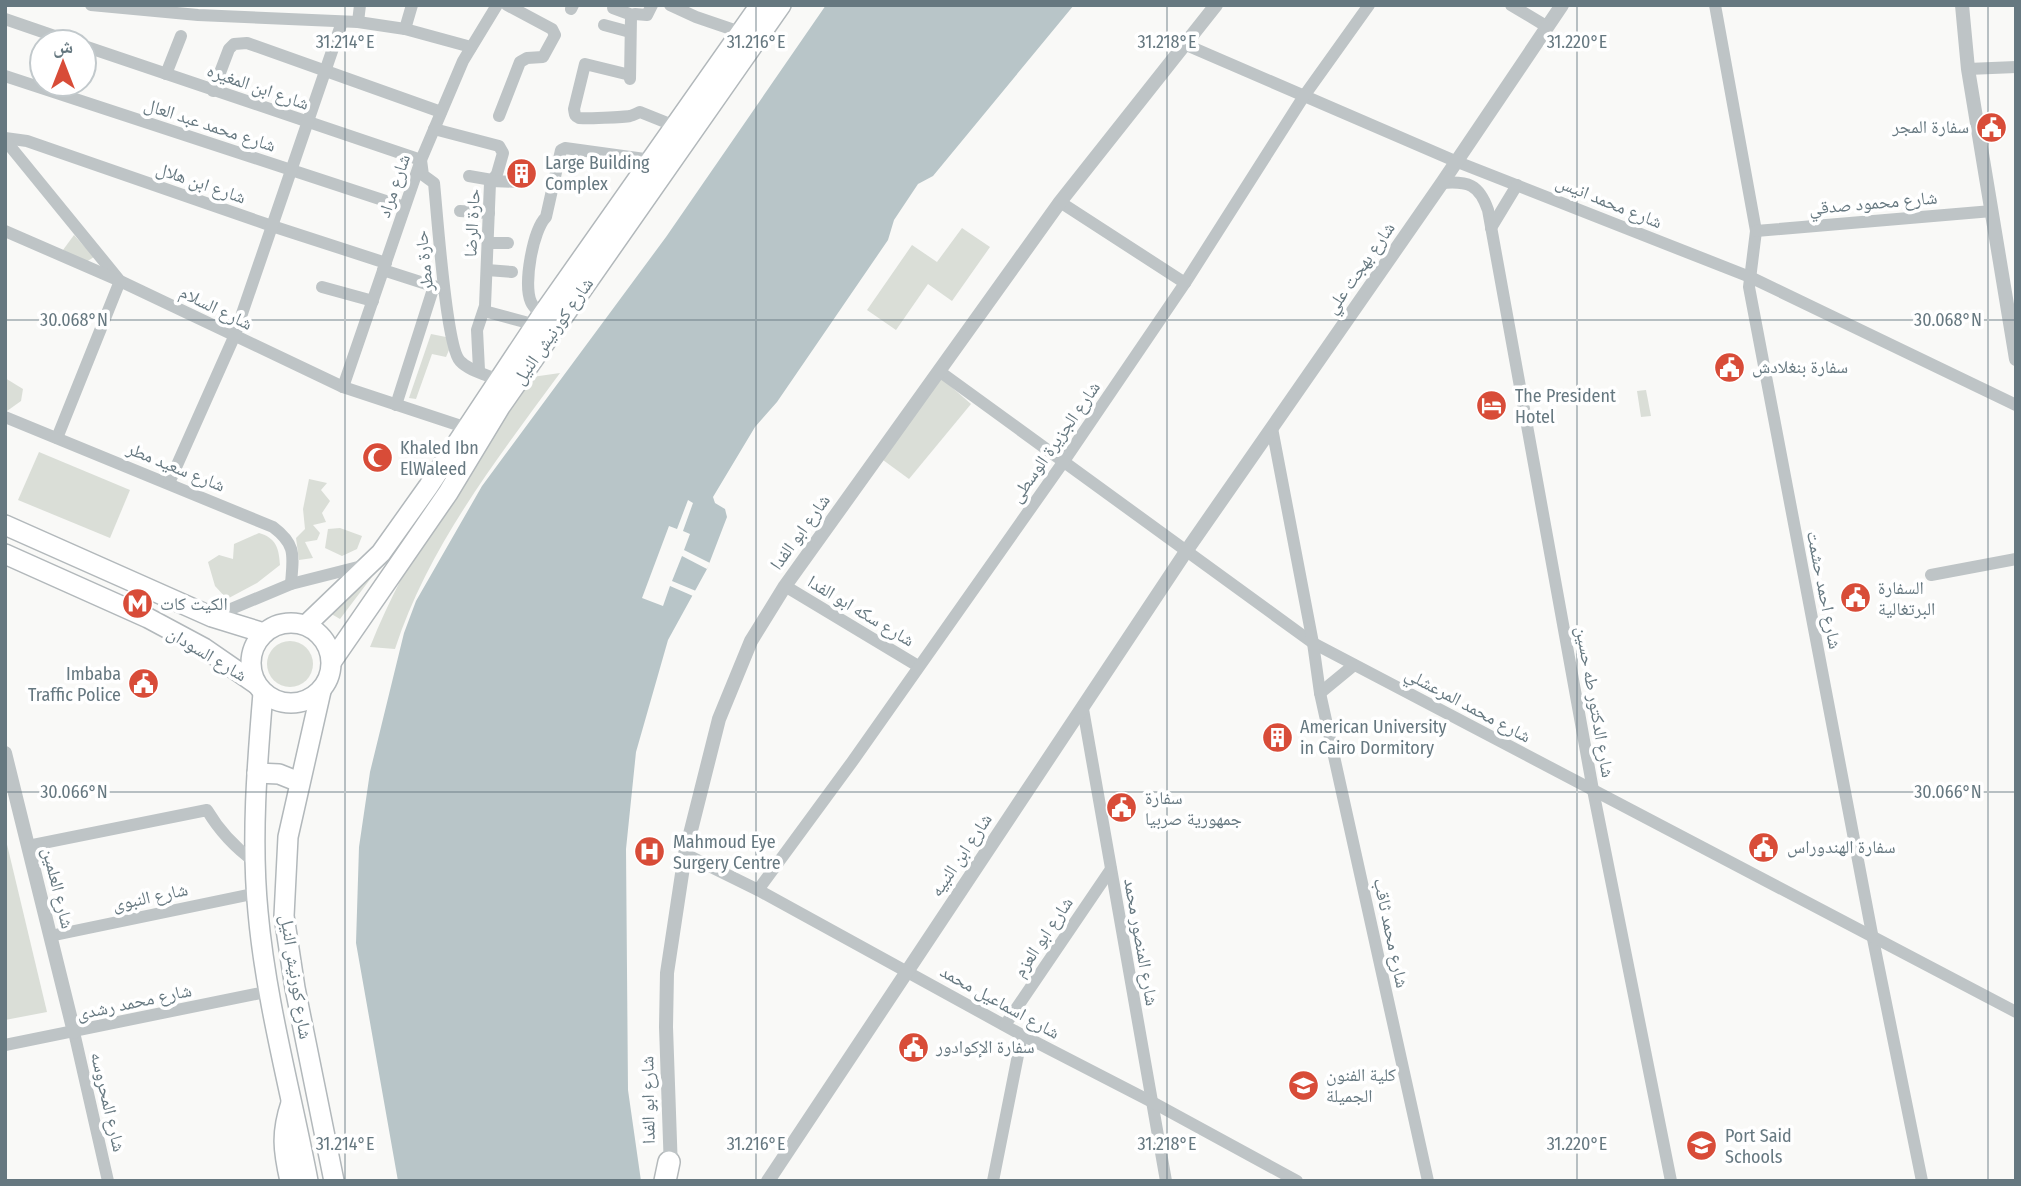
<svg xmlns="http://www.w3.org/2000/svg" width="2021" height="1186" viewBox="0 0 2021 1186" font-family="'Fira Sans Condensed','Noto Naskh Arabic',sans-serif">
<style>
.green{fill:#daded7}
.water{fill:#b8c5c8}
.pier{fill:#f9f9f7}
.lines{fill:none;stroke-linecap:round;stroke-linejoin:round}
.primary-casing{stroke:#b2b8bb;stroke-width:22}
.motorway-casing{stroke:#b4b9bb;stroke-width:24}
.minor{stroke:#bec4c6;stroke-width:12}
.tertiary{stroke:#bec4c6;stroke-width:14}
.primary{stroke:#fff;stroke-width:19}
.motorway{stroke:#fff;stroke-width:21}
.ticks{fill:none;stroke:#667880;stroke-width:2;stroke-opacity:0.45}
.labels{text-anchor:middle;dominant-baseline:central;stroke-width:7;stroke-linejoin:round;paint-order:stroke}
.street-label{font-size:18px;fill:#667880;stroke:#fff}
.poi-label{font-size:18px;fill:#667880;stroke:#fff;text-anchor:start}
.ticks-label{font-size:18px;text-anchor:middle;fill:#667880;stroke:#fff;stroke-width:7;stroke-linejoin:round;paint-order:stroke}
</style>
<rect width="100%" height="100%" fill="#f9f9f7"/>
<g class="green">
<path d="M 962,228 L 990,247 L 952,301 L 928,284 L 896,330 L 867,310 L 912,245 L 937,262 Z"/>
<path d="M 74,235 L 94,257 L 86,262 L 63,250 Z"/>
<path d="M 431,334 L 446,337 L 452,343 L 446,357 L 432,354 L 416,399 L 409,398 Z"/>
<path d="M 560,373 C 497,459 428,547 395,649 L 370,647 C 408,551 470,465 525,378 Z"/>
<path d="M 940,377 L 971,404 L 909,479 L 883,460 Z"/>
<path d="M 5,378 L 23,389 L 21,401 L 7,411 L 5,410 Z"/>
<path d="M 1646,390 L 1651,416 L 1641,417 L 1637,391 Z"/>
<path d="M 39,452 L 130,490 L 110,538 L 18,500 Z"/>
<path d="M 309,479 L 327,483 L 321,490 L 330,501 L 322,513 L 326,522 L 313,525 L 320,533 L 317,540 L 305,542 L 313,558 L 299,560 L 296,538 L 305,529 L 303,509 Z"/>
<path d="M 340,528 L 362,536 L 357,549 L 342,556 L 325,548 L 328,529 Z"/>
<path d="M 259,533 C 276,538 279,548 280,565 L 257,583 L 227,599 L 215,586 L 208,562 L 219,555 L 233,559 L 234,544 Z"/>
<path d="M 390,553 L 340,619 L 328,612 L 363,585 L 386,554 Z"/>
<circle cx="290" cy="664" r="23"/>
<path d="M 5,836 L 47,1012 L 5,1020 Z"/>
</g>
<path class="water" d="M 826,5 L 1074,5 L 933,176 L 918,184 L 894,220 L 888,240 L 777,402 L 755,427 L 713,497 L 715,503 L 725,509 L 727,517 L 707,569 L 668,640 L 636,752 L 626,849 L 628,1090 L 641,1181 L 398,1181 L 356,943 L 359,847 L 370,772 L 404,633 L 416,601 L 482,486 L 666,237 Z"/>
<path class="pier" d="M 688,500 L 693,503 L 683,531 L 690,534 L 684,550 L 710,563 L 707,569 L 682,556 L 672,581 L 696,591 L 693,596 L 670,586 L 663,606 L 642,598 L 669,526 L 677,529 Z"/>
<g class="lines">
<defs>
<g id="primary">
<path d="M 5,525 L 212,617 L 264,633"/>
<path d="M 5,554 L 148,618 L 204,648 L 256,684"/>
<circle cx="291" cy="663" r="40"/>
<path d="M 306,625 L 381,553 L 428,487 L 542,315 L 760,5"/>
<path d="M 332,661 L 448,493 L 500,407 L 781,5"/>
<path d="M 321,691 L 288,837 L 284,916 L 295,988 L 334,1181"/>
<path d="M 263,693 C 257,765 251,840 258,912 C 266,1002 291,1092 308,1181"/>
<path d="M 257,773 L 279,774 L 299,782"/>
<path d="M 290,1181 C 283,1150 281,1133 291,1103"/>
</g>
<path id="motorway" d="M 665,1181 L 669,1162"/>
</defs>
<use href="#primary" class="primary-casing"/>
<use href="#motorway" class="motorway-casing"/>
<g class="minor">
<path d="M 91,5 L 198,15 L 358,22 L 405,29 L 471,47"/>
<path d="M 670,5 L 696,17 L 740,32"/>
<path d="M 1511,5 L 1546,26"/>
<path d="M 1715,5 L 1756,231 L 1749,287 L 1873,939 L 1922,1181"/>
<path d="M 613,8 L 632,15"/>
<path d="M 571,9 L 573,5"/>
<path d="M 5,19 L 72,42"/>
<path d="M 358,22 L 360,5"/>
<path d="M 604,25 L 630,32"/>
<path d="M 405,29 L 412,5"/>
<path d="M 1184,44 L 1455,161 L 1750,277 L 2016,405"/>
<path d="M 84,46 L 421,160 L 423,175 L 434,183 C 437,211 446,347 460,361 C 469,371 488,375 499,380"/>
<path d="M 1968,69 L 2016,67"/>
<path d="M 166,74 L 181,36"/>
<path d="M 630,75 L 585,64 L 574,109 C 575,114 574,116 579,118 C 583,119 625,117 630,116 C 634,115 637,113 640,112 L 675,126"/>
<path d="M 5,76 L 404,207"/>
<path d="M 630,79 L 631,17 L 635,14 L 647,15 L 652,5"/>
<path d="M 213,91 L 229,49 L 234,44 L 247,43 L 441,112"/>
<path d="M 499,116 L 520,62 L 527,58 L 543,57 L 555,35 L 552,29 L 507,5"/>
<path d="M 434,129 L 499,146 L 503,153 L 497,174 L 490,183 L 485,306 L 477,330 L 479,370"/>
<path d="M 5,138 L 27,141 L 272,226 L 386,263"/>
<path d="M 5,140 L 120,281 L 343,387 L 467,428"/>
<path d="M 469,176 L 492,180"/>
<path d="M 491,181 L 520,182"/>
<path d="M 1442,183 C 1468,181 1479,184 1488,210 L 1593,790 L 1671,1181"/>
<path d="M 1060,202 L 1185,283"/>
<path d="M 460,211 L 489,213"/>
<path d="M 1491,228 L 1517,185"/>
<path d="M 5,231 L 120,281 L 57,438"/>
<path d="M 1756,231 L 1992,211"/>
<path d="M 488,243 L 508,243"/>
<path d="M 383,270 L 439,288"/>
<path d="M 487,270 L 512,272"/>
<path d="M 322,287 L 373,301"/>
<path d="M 484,311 L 536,325"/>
<path d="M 542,315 C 538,311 533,307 531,302 C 523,284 533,230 546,217 L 561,150 L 565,148 L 652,160"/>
<path d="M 939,371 L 1313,643 L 2016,1012"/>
<path d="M 343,387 L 421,160 L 463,61 L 497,5"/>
<path d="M 396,405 L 434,286"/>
<path d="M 5,417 L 273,527 C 297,545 293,556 291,584"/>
<path d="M 1272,428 L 1313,643 L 1320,693 L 1428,1181"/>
<path d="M 169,483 L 234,337 L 342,22"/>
<path d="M 1931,575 L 2016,559"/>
<path d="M 785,586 L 918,666"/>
<path d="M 212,617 L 291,584 L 366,565"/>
<path d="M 1320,693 L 1354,665"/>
<path d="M 1083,709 L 1166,1181"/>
<path d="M 28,846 L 207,810 C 220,832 234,847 255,862"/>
<path d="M 685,854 L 758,890 L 1022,1035 L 1152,1102 L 1297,1181"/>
<path d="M 758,890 L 852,762 L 1064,461 L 1185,283 L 1304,96 L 1369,5"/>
<path d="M 50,936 L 257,893"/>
<path d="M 1005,1025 L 1111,869"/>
<path d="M 74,1032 L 108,1181"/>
<path d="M 5,1045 L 270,991"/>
<path d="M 993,1181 L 1022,1035"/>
</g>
<g class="tertiary">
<path d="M 1962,5 L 1968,69 L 2016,359"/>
<path d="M 5,753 L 74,1032"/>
<path d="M 671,1170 L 666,1027 L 667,973 L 685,854 L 719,719 L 751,641 L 785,586 L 1060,202 L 1216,5"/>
<path d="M 768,1181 L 1187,550 L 1442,183 L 1562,5"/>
</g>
<use href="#primary" class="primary"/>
<use href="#motorway" class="motorway"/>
</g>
<path class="ticks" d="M 345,5 L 345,1181M 756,5 L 756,1181M 1167,5 L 1167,1181M 1577,5 L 1577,1181M 1988,5 L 1988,1181M 5,320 L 2016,320M 5,792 L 2016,792"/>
<defs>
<symbol id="civic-disc" viewBox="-11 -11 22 22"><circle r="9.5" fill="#d84c38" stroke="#fff"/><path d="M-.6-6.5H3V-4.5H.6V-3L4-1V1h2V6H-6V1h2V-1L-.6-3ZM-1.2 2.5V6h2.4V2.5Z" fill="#fff"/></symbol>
<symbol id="building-disc" viewBox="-11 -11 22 22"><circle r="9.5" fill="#d84c38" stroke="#fff"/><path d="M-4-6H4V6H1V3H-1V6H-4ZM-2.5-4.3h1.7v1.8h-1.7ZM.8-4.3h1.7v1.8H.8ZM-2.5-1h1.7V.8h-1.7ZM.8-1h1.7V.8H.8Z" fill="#fff"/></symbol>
<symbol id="hotel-disc" viewBox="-11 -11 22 22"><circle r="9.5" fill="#d84c38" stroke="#fff"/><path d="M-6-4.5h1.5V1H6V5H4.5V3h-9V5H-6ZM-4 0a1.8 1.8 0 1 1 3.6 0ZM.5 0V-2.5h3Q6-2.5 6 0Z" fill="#fff"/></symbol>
<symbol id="mosque-disc" viewBox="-11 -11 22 22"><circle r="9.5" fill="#d84c38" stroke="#fff"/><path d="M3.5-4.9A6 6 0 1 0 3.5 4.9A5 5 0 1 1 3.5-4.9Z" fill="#fff"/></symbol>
<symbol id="metro-disc" viewBox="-11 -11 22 22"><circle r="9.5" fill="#d84c38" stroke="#fff"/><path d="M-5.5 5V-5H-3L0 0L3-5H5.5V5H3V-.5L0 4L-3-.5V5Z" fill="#fff"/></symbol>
<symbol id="hospital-disc" viewBox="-11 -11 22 22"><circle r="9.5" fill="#d84c38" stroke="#fff"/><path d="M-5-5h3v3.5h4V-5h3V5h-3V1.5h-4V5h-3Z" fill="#fff"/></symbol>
<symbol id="university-disc" viewBox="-11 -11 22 22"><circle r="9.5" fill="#d84c38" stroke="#fff"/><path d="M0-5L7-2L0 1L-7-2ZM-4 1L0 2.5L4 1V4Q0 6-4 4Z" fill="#fff"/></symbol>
<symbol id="school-disc" viewBox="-11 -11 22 22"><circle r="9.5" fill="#d84c38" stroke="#fff"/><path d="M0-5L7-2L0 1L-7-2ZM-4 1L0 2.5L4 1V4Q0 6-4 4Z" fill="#fff"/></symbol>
</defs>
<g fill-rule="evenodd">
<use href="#civic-disc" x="1974" y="110" width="35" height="35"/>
<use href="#building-disc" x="504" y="156" width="35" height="35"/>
<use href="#civic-disc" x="1712" y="350" width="35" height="35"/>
<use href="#hotel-disc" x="1474" y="388" width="35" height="35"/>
<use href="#mosque-disc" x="360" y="440" width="35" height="35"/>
<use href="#civic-disc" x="1838" y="580" width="35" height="35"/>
<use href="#metro-disc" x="120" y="586" width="35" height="35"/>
<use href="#civic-disc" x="126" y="666" width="35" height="35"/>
<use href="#building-disc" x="1260" y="720" width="35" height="35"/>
<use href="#civic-disc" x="1104" y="790" width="35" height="35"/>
<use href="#civic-disc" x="1746" y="830" width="35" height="35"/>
<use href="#hospital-disc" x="632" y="834" width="35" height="35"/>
<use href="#civic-disc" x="896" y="1030" width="35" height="35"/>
<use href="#university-disc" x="1286" y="1068" width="35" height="35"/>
<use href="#school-disc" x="1684" y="1128" width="35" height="35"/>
</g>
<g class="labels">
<g class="street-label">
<text transform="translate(258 87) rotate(19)">شارع ابن المغيره</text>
<text transform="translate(210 125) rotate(18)">شارع محمد عبد العال</text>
<text transform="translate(201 183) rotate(19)">شارع ابن هلال</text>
<text transform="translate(394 186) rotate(-71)">شارع مراد</text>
<text transform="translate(1609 202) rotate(22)">شارع محمد انيس</text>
<text transform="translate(1873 203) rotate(-5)">شارع محمود صدقي</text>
<text transform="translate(472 223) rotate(-87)">حارة الرضا</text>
<text transform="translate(424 261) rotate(-96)">حارة مطر</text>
<text transform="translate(1360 268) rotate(-55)">شارع بهجت علي</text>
<text transform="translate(216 308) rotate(26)">شارع السلام</text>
<text transform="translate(553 331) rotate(-55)">شارع كورنيش النيل</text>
<text transform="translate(1055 442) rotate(-55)">شارع الجزيرة الوسطى</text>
<text transform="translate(176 467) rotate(22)">شارع سعيد مطر</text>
<text transform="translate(800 532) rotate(-54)">شارع ابو الفدا</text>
<text transform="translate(1824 590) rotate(79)">شارع احمد حشمت</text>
<text transform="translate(861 611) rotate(31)">شارع سكه ابو الفدا</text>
<text transform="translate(207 654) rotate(31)">شارع السودان</text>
<text transform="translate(1595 702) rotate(80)">شارع الدكتور طه حسين</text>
<text transform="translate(1468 705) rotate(28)">شارع محمد المرعشلي</text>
<text transform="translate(961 855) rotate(-56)">شارع ابن النبيه</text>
<text transform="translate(58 888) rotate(76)">شارع العلمين</text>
<text transform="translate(150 897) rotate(-12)">شارع النبوى</text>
<text transform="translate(1391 933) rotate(78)">شارع محمد ثاقب</text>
<text transform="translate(1043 937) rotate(-56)">شارع ابو العزم</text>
<text transform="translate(1141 942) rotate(80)">شارع المنصور محمد</text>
<text transform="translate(296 977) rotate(81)">شارع كورنيش النيل</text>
<text transform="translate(134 1002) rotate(-12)">شارع محمد رشدى</text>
<text transform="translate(1000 1002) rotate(29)">شارع اسماعيل محمد</text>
<text transform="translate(648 1100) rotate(-91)">شارع ابو الفدا</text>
<text transform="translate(108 1102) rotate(77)">شارع المحروسه</text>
</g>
<g class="poi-label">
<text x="1969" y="127" text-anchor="end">سفارة المجر</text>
<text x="545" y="163">Large Building<tspan x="545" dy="21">Complex</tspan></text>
<text x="1752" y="367">سفارة بنغلادش</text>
<text x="1515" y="396">The President<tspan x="1515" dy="21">Hotel</tspan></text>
<text x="400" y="448">Khaled Ibn<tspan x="400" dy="21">ElWaleed</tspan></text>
<text x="1878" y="588">السفارة<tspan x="1878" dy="21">البرتغالية</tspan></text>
<text x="160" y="604">الکيت کات</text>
<text x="121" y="674" text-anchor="end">Imbaba<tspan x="121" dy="21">Traffic Police</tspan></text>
<text x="1300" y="727">American University<tspan x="1300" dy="21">in Cairo Dormitory</tspan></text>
<text x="1145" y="798">سفارة<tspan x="1145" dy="21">جمهورية صربيا</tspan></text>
<text x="673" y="842">Mahmoud Eye<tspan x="673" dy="21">Surgery Centre</tspan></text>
<text x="1787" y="847">سفارة الهندوراس</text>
<text x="936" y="1047">سفارة الإكوادور</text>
<text x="1326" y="1075">كلية الفنون<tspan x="1326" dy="21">الجميلة</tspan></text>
<text x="1725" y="1136">Port Said<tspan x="1725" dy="21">Schools</tspan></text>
</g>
</g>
<g class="ticks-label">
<text x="345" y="48">31.214°E</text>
<text x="756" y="48">31.216°E</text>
<text x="1167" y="48">31.218°E</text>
<text x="1577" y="48">31.220°E</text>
<text x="74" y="326">30.068°N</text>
<text x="1948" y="326">30.068°N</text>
<text x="74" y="798">30.066°N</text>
<text x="1948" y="798">30.066°N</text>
<text x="345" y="1150">31.214°E</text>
<text x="756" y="1150">31.216°E</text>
<text x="1167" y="1150">31.218°E</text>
<text x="1577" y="1150">31.220°E</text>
</g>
<rect width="2021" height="1186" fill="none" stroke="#667880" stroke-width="14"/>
<g transform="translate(63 63)"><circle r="33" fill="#ffffff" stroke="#c2c9cc" stroke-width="2"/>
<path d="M0-5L12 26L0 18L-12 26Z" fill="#d84c38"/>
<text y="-10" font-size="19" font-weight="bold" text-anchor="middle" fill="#667880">ش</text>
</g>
</svg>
